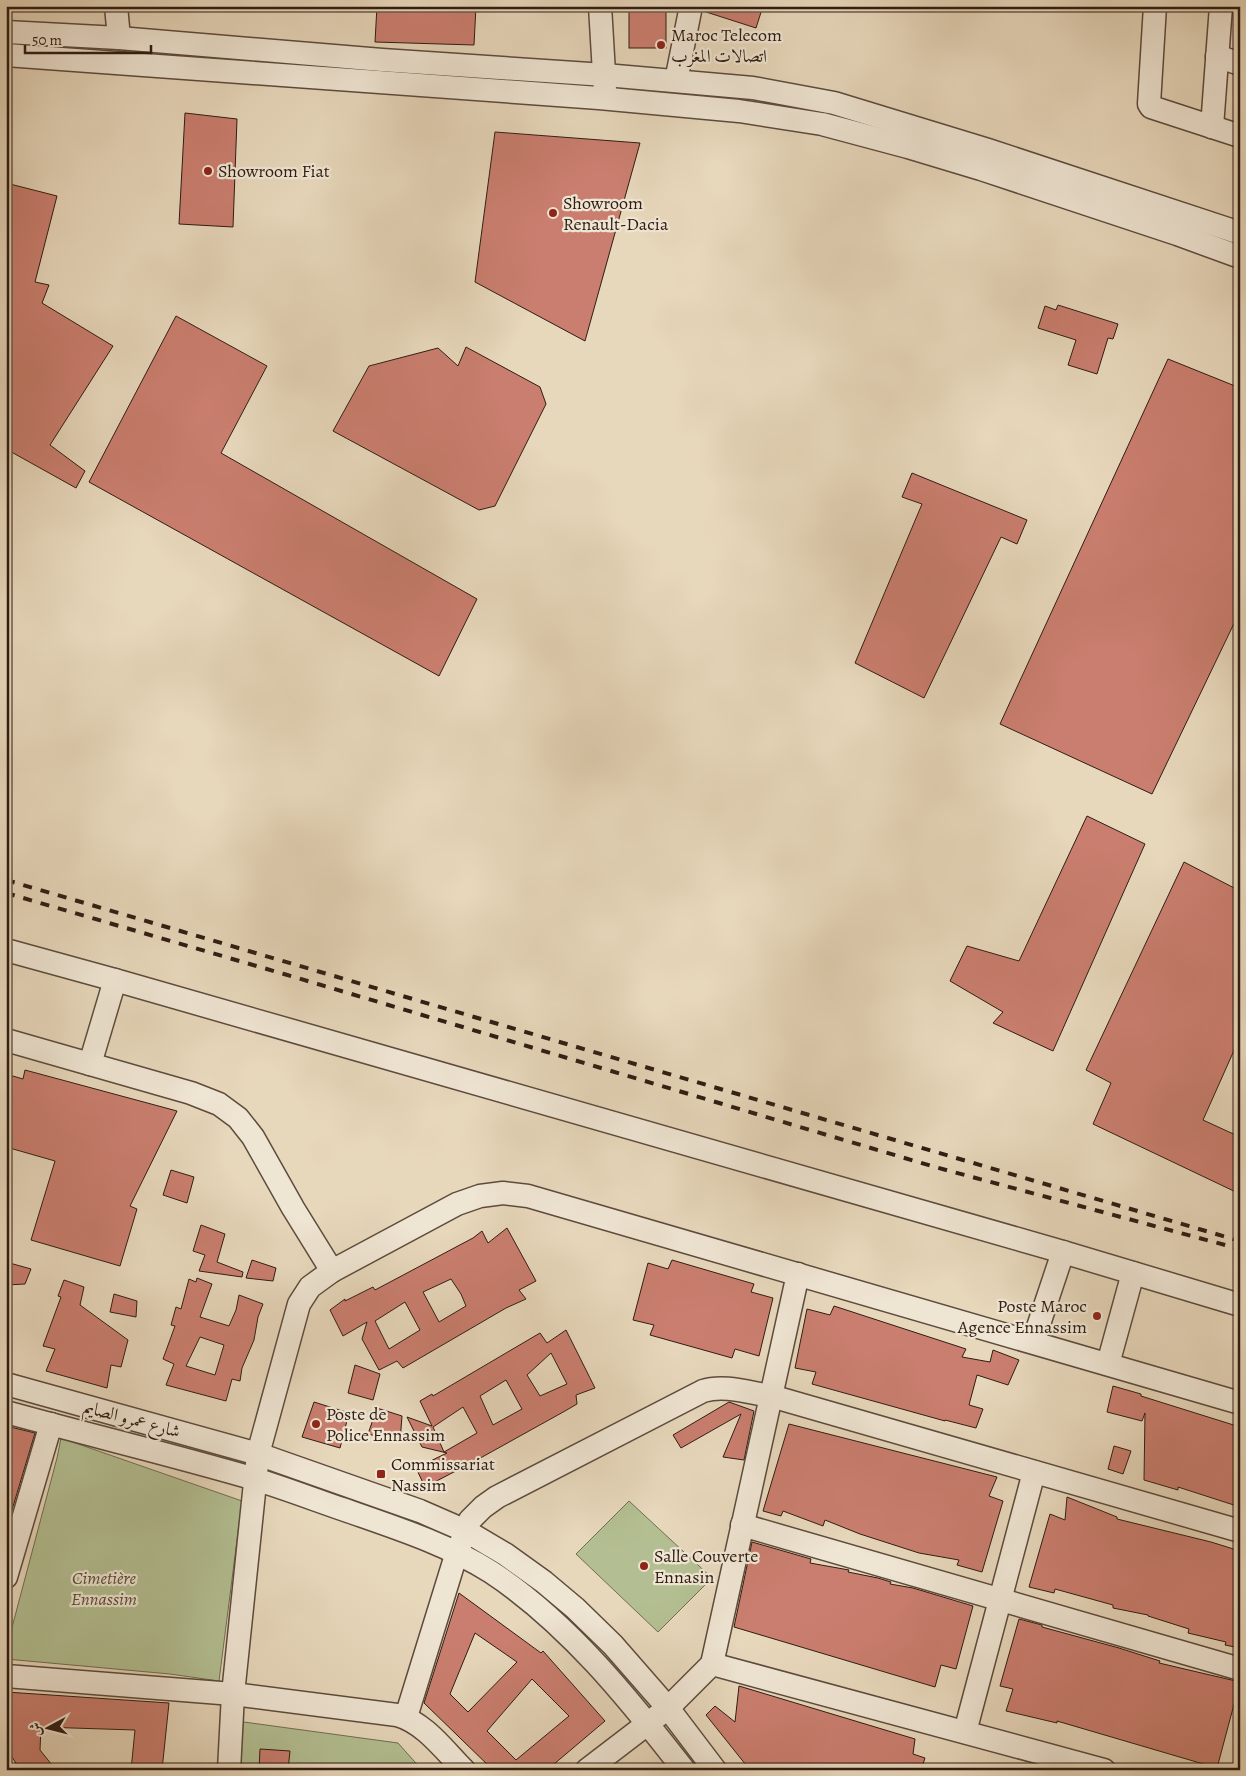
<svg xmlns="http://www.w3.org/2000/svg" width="1246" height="1776" viewBox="0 0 1246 1776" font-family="Alegreya,Amiri,serif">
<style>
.green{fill:#b3bf92;stroke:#716e52}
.building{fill:#ca7e6f;stroke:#2f1c13;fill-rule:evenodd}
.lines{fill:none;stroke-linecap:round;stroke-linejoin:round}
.minor-casing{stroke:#5d4b3d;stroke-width:25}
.minor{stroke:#efe5d3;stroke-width:22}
.rail{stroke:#2f1c13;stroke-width:4;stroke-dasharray:9 9;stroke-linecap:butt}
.poi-dot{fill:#8f2418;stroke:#efe5d3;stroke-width:2}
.labels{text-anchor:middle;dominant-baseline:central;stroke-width:4.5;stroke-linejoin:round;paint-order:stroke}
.poi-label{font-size:18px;fill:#2f1c13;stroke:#efe5d3;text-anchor:start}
.street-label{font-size:18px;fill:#2f1c13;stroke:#efe5d3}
.park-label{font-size:18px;font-style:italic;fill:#574d39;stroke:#efe5d3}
</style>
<rect width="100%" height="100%" fill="#e7d7bb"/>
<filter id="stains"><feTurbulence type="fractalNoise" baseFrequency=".004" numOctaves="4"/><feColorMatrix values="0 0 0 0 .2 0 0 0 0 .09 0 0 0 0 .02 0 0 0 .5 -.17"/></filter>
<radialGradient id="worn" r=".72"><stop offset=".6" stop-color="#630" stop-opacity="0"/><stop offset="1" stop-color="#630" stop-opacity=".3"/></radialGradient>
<g class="green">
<path d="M 61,1438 L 242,1501 L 219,1681 L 170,1674 L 6,1659 L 6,1650 L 57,1458 Z"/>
<path d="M 629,1501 L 712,1578 L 658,1632 L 576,1554 Z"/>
<path d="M 229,1720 L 398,1743 L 422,1770 L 223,1770 Z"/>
</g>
<g class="building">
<path d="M 377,6 L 476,6 L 474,45 L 375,42 Z"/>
<rect x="629" y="6" width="37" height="42"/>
<path d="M 704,6 L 763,6 L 756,28 L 703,11 Z"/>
<path d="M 185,113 L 237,119 L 233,227 L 179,224 Z"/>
<path d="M 495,132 L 640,143 L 585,341 L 475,282 Z"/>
<path d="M 6,183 L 57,196 L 35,282 L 49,285 L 42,303 L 113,346 L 50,445 L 85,471 L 76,488 L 6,449 Z"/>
<path d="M 1058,305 L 1118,324 L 1113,339 L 1108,338 L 1097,374 L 1068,365 L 1076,340 L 1038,328 L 1045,306 L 1056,310 Z"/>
<path d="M 176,316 L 267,366 L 221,453 L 477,599 L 439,676 L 89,482 Z"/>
<path d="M 466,347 L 540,387 L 546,404 L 495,506 L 479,510 L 333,431 L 369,366 L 438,348 L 458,366 Z"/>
<path d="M 1168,359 L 1240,388 L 1240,611 L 1152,794 L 1000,724 Z"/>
<path d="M 912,473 L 1027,520 L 1017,544 L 1001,537 L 924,698 L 855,663 L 922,504 L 902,497 Z"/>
<path d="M 1087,816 L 1145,844 L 1053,1051 L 993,1023 L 1003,1012 L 950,981 L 967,946 L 1019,961 Z"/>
<path d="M 1184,862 L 1240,891 L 1240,1037 L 1203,1120 L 1240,1137 L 1240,1194 L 1093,1124 L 1111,1083 L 1086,1070 Z"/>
<path d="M 25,1070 L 177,1111 L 130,1206 L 137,1209 L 120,1266 L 31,1240 L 55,1161 L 6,1147 L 6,1074 L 23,1079 Z"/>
<path d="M 171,1170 L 194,1177 L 187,1203 L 163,1195 Z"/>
<path d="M 201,1225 L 225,1234 L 217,1262 L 243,1272 L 242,1277 L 199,1271 L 205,1255 L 193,1251 Z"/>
<path d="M 507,1228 L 536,1281 L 519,1290 L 526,1299 L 506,1308 L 403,1368 L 397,1361 L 379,1370 L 362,1339 L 367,1322 L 343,1336 L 330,1310 L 345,1299 L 345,1301 L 373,1287 L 375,1290 L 473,1238 L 482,1231 L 488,1243 ZM 451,1279 L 461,1294 L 466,1306 L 439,1322 L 423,1292 ZM 405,1302 L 420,1330 L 389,1349 L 375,1321 Z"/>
<path d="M 252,1260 L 276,1268 L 273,1281 L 246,1278 Z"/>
<path d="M 672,1260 L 754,1284 L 751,1292 L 773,1298 L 759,1356 L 735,1349 L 732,1358 L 650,1335 L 654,1325 L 633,1320 L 648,1263 L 668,1269 Z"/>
<path d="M 6,1262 L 31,1269 L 25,1284 L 6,1285 Z"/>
<path d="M 197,1278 L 212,1284 L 200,1317 L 229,1326 L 236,1310 L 239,1295 L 263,1304 L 258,1317 L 254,1340 L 242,1368 L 240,1381 L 232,1379 L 226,1401 L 166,1385 L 174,1364 L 163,1359 L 175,1326 L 171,1325 L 176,1307 L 181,1309 L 189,1279 L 196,1282 ZM 200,1337 L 224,1345 L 215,1375 L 186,1366 Z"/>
<path d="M 64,1280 L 84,1287 L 80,1305 L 128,1340 L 121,1367 L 111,1365 L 107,1388 L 46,1371 L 55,1349 L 43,1346 L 61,1297 L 58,1296 Z"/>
<path d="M 114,1294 L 137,1301 L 136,1317 L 110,1312 Z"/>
<path d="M 834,1306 L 966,1349 L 962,1357 L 990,1362 L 993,1350 L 1019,1360 L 1008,1385 L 977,1375 L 969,1405 L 983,1409 L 976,1428 L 945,1420 L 945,1421 L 812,1384 L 816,1372 L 795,1368 L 807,1309 L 830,1315 Z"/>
<path d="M 566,1330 L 595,1388 L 576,1395 L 577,1404 L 565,1411 L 475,1461 L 425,1487 L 416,1468 L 447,1453 L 422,1447 L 407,1417 L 432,1426 L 420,1401 L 432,1394 L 433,1396 L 540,1333 L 547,1343 ZM 551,1353 L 567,1384 L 540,1396 L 527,1375 ZM 506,1380 L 522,1409 L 493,1425 L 480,1396 ZM 463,1407 L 477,1433 L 444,1452 L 433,1427 Z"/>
<path d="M 355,1365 L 380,1374 L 373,1400 L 348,1393 Z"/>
<path d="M 1113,1386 L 1141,1394 L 1141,1396 L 1240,1427 L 1240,1507 L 1178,1487 L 1178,1490 L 1144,1480 L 1145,1413 L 1142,1421 L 1107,1412 Z"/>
<path d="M 314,1402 L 349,1413 L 340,1448 L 302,1437 Z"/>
<path d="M 729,1402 L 754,1411 L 744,1460 L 723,1457 L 741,1414 L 681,1448 L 673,1435 Z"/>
<path d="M 377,1408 L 402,1416 L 400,1442 L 368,1434 Z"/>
<path d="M 789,1424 L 997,1477 L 989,1496 L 1003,1501 L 982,1572 L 957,1565 L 959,1560 L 919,1553 L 860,1534 L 825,1520 L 823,1526 L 783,1511 L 781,1516 L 763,1511 Z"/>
<path d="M 6,1426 L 35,1433 L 6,1530 Z"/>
<path d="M 1114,1446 L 1131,1451 L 1123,1474 L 1108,1469 Z"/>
<path d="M 1067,1497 L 1117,1517 L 1117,1519 L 1211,1542 L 1240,1551 L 1240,1648 L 1225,1645 L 1226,1642 L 1188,1633 L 1189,1629 L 1148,1616 L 1148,1615 L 1113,1608 L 1113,1605 L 1055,1589 L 1054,1593 L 1029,1587 L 1050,1514 L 1065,1520 Z"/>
<path d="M 752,1542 L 811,1559 L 810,1563 L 849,1570 L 848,1572 L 878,1578 L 891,1582 L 890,1584 L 913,1588 L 973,1606 L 956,1669 L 941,1665 L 935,1687 L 734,1627 Z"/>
<path d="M 459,1593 L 541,1653 L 543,1651 L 605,1721 L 547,1770 L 493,1770 L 424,1703 ZM 475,1633 L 517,1662 L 468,1712 L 450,1694 ZM 532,1679 L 569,1716 L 516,1760 L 487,1731 Z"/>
<path d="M 1019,1619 L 1042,1625 L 1042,1627 L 1119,1648 L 1160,1661 L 1159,1663 L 1240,1682 L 1217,1768 L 1057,1721 L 1057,1723 L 1006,1711 L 1013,1689 L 1000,1686 Z"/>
<path d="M 739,1686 L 915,1739 L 913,1754 L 925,1758 L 921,1770 L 750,1770 L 706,1715 L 715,1706 L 735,1722 Z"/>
<path d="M 6,1692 L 169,1703 L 162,1770 L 131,1770 L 135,1730 L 41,1727 L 40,1750 L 56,1770 L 20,1770 L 6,1747 Z"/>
<path d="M 260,1749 L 290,1751 L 288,1770 L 259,1770 Z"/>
</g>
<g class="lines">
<defs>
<g id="minor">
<path d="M 116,6 L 119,38"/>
<path d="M 600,6 L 605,90"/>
<path d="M 1155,6 L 1149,104 L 1151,107 L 1240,136"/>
<path d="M 6,32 L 119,38 L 382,60 L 605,75 L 753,88 L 834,103 L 988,150 L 1240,233"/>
<path d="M 6,55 L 599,98 L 739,111 L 822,124 L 908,147 L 981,169 L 1177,234 L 1240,257"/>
<path d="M 1217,56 L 1240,64"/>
<path d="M 676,81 L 691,6"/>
<path d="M 1212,127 L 1221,6"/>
<path d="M 6,950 L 115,980"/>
<path d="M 6,1040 L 191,1093 L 219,1104 L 238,1118 L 253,1137 L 293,1208 L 332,1271"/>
<path d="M 90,1064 L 115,980 L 1063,1252 L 1240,1305"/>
<path d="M 1033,1342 L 1063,1252"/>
<path d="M 1108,1364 L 1133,1273"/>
<path d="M 6,1384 L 258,1454 L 420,1511 L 466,1531 L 505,1554 L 544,1582 L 575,1608 L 613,1645 L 668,1708 L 715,1770"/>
<path d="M 6,1412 C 89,1435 173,1455 255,1479 C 284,1488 313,1499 342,1509 C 393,1527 445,1543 491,1572 C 567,1622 629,1699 684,1770"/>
<path d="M 742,1525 L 1240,1669"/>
<path d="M 6,1577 L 51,1424"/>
<path d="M 712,1664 L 798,1274"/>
<path d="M 6,1676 L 233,1694 L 397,1715 C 425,1723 444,1750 464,1770"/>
<path d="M 406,1717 L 457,1552 L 466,1531 L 470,1520 L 483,1507 L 497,1497 L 703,1391 C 724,1384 750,1393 771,1396 L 1240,1531"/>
<path d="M 965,1732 L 1034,1472"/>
<path d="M 229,1770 L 233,1694 L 258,1454 L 299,1304 L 310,1287 L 332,1271 L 457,1204 L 480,1196 L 503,1193 L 528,1196 L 1240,1403"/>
<path d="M 587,1770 L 668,1708 L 712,1664 L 1104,1770"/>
</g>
</defs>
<use href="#minor" class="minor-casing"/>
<use href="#minor" class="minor"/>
<g class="rail">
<path d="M 6,880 L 1240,1241"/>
<path d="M 6,893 L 284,974 L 935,1167 L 1240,1249"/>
</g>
</g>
<g class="poi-dot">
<circle cx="661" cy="45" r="5"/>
<circle cx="208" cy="171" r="5"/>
<circle cx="553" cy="213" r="5"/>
<circle cx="1097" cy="1316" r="5"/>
<circle cx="316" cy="1424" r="5"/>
<rect x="376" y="1469" width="10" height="10" rx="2.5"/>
<circle cx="644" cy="1566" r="5"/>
</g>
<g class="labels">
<g class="poi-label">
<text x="671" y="35">Maroc Telecom<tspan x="671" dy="21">اتصالات المغرب</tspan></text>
<text x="218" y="171">Showroom Fiat</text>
<text x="563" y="203">Showroom<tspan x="563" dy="21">Renault-Dacia</tspan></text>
<text x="1087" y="1306" text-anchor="end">Poste Maroc<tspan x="1087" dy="21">Agence Ennassim</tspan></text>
<text x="326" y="1414">Poste de<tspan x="326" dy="21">Police Ennassim</tspan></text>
<text x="391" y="1464">Commissariat<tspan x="391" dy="21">Nassim</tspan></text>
<text x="654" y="1556">Salle Couverte<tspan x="654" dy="21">Ennasin</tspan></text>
</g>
<g class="street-label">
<text transform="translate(132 1419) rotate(15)">شارع عمرو الصايم</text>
</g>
<g class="park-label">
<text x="104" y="1578">Cimetière<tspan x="104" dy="21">Ennassim</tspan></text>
</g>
</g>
<rect width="1246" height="1776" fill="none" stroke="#e7d7bb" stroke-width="25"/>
<rect x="8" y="8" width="1231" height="1761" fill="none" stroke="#2f1c13" stroke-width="2.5"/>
<rect x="12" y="12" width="1221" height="1751" fill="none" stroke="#2f1c13"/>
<g transform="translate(48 1728) rotate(263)" stroke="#efe5d3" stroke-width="4" paint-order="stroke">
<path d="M0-4L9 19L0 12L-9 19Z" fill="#2f1c13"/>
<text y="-8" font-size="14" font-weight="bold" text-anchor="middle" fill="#2f1c13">ش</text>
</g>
<path d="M25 45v8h126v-8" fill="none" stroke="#2f1c13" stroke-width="2.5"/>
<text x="32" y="45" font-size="15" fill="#2f1c13" stroke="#efe5d3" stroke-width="4" paint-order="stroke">50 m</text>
<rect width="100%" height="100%" filter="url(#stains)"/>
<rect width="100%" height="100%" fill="url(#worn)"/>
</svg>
